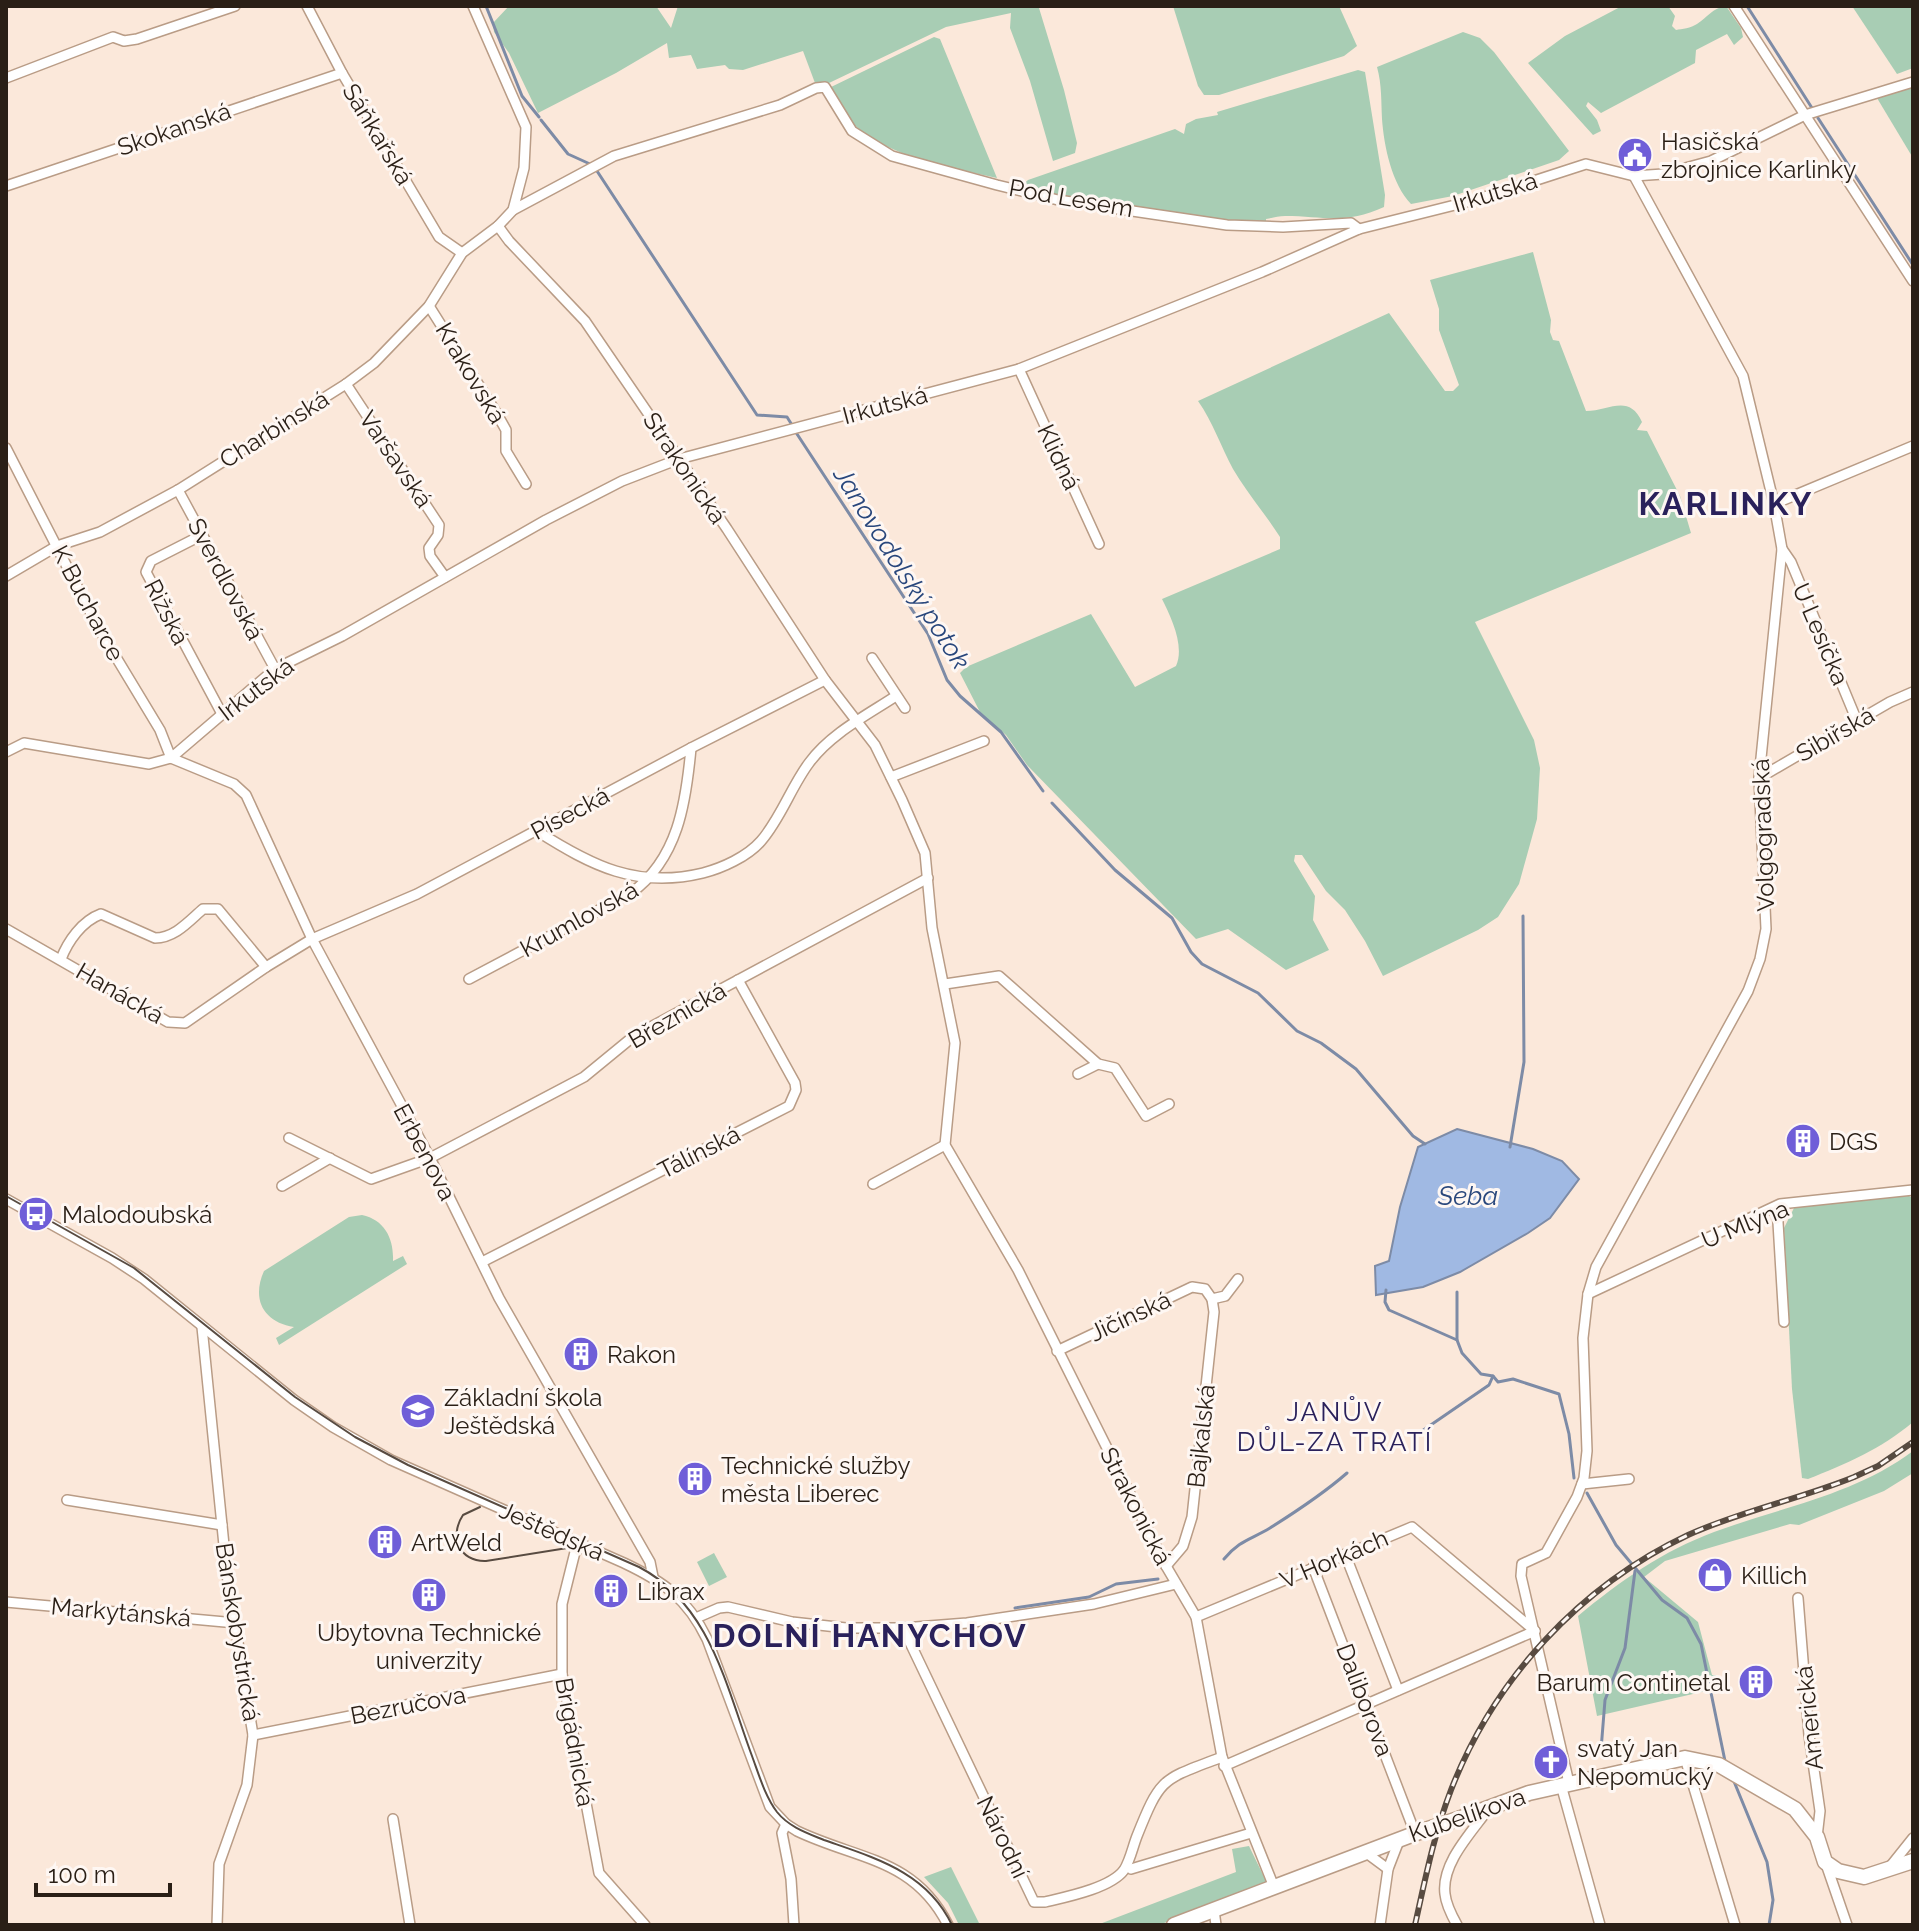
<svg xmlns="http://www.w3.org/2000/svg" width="1919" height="1931" viewBox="0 0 1919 1931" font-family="Raleway,sans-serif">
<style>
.green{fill:#a8cdb4}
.water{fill:#a0b9e3;stroke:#7d8ba6;stroke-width:2}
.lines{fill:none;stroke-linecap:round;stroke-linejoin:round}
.stream{stroke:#7d8ba6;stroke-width:3}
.street-casing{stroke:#b99c86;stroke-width:12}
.secondary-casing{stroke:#b99c86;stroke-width:17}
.street{stroke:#fff;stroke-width:9}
.secondary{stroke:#fff;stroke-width:14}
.tram{stroke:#584b41;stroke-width:2}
.rail-casing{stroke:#584b41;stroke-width:6}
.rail{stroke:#fef7f3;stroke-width:3;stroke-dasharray:9;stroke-linecap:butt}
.secondary-bridge-casing{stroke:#b99c86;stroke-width:17;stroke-linecap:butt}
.secondary-bridge{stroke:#fff;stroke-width:14}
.labels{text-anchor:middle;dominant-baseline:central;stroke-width:6;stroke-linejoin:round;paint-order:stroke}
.street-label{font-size:24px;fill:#2a1f16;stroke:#fef7f3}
.poi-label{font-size:24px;fill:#2a1f16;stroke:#fef7f3;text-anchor:start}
.water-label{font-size:26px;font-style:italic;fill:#29477c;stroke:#fef7f3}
.neighbourhood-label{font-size:26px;letter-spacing:2px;fill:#2a215b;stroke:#fef7f3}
.district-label{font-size:32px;font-weight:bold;letter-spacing:2px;fill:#2a215b;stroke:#fef7f3}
</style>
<rect width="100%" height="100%" fill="#fbe8da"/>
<g class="green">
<path d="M 509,6 L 656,6 L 671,28 L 678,6 L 1044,6 L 1039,8 L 1064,90 L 1077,143 L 1075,153 L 1053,161 L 1030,81 L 1010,28 L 1011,13 L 946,27 L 829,83 L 815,83 L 803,51 L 743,70 L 729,69 L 725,65 L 697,69 L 691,55 L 669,58 L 667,43 L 616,73 L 538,113 L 509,53 L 494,32 L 493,23 Z"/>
<path d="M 1173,6 L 1339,6 L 1357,46 L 1344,56 L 1219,95 L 1204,95 L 1198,86 Z"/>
<path d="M 1622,6 L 1668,6 L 1675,16 L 1672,26 L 1676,30 C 1682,29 1691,28 1697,24 C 1708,17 1712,8 1726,6 L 1741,28 L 1743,37 L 1734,45 L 1727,34 L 1696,50 L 1695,63 L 1601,113 L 1588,102 L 1586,106 L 1597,120 L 1601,131 L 1593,135 L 1528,63 L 1565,36 Z"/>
<path d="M 1852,6 L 1913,6 L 1913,68 L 1897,74 Z"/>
<path d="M 1463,32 L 1480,38 L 1494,52 L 1569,151 L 1559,160 L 1453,196 L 1411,204 C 1392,184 1384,147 1382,119 C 1381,102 1382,85 1377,67 Z"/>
<path d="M 934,37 L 940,39 L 997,178 C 950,167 890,158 853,124 C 843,115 836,99 829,88 Z"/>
<path d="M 1358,70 L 1365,72 L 1385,195 L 1384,207 C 1345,225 1324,216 1285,216 C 1278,216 1272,218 1266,219 L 1266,221 L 1209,221 L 1129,205 L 1062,199 L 1020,187 L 1028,180 L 1175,129 L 1184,134 L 1186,124 L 1196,119 L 1218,115 L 1217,112 Z"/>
<path d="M 1908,88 L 1913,88 L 1913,158 L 1877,98 Z"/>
<path d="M 1533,252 L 1551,320 L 1550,332 L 1553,340 L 1559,341 L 1586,411 C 1609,411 1629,393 1642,422 L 1637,430 L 1647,431 L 1680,496 L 1691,533 L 1475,622 L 1534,740 L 1540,768 L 1537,819 L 1519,884 L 1498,917 L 1478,930 L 1383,976 L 1365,941 L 1345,910 L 1326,891 L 1302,855 L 1295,855 L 1294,861 L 1315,896 L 1313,920 L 1329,950 L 1286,970 L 1228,929 L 1196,939 L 1027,765 L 1006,735 L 981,714 L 960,673 L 966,667 L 1091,614 L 1135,687 L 1176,666 C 1185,646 1171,617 1162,599 L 1280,549 L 1280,537 C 1266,515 1247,493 1233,469 C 1221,447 1213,422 1198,401 L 1389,313 L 1445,391 L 1453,391 L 1459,385 L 1439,330 L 1439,309 L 1430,280 Z"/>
<path d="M 1909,1196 L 1913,1198 L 1913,1422 C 1881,1449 1846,1464 1808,1479 L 1802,1478 L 1792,1389 L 1784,1228 L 1795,1206 Z"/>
<path d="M 362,1215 C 385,1220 394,1239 393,1261 L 403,1256 L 407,1264 L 279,1345 L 276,1338 L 294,1327 C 264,1322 251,1300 264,1271 L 349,1217 Z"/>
<path d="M 1913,1451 L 1913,1473 L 1884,1491 L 1799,1525 L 1790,1524 L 1665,1561 L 1644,1577 L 1698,1622 L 1712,1675 L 1717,1675 L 1719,1688 L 1597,1716 L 1578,1616 C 1620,1581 1663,1551 1714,1532 C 1782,1507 1854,1495 1913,1451 Z"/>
<path d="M 714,1553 L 727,1577 L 709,1586 L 697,1562 Z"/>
<path d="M 1249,1846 L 1267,1883 L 1159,1925 L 1097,1925 L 1236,1872 L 1232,1849 Z"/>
<path d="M 951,1867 L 980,1925 L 959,1925 L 948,1903 L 924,1877 Z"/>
</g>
<path class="water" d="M 1457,1129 L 1533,1149 L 1562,1161 L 1579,1179 L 1550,1218 L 1528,1233 L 1460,1272 L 1423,1287 L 1376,1295 L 1375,1266 L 1389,1261 L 1400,1207 L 1418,1147 Z"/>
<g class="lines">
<g class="stream">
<path d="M 486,6 L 522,96 L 539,117"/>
<path d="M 1747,6 L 1812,108"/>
<path d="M 1818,118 L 1913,265"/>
<path d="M 541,120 L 568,154 L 590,164"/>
<path d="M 597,171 L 757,415 L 787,417 L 792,425"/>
<path d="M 797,434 L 928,634 L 947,680 L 960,696 L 1001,732 L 1043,791"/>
<path d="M 1052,803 L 1115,870 L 1172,918 L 1191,952 L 1202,964 L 1258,993 L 1297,1031 L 1321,1043 L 1356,1069 L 1413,1136 L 1425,1144"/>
<path d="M 1510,1147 L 1524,1062 L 1523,916"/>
<path d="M 1386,1290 L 1385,1302 L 1389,1310 L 1457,1340"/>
<path d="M 1457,1292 L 1457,1340 L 1462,1353 L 1481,1374 L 1493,1376 L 1498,1382 L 1513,1379 L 1559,1394 L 1569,1434 L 1574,1478"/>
<path d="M 1422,1431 L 1489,1385 L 1493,1376"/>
<path d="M 1587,1493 L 1616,1545 L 1662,1600 L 1687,1618 L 1701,1644 L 1725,1761"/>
<path d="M 1224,1559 C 1240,1540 1250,1540 1270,1528 C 1297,1511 1323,1494 1347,1473"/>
<path d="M 1015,1608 L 1089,1597 L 1116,1584 L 1158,1579"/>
<path d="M 1601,1750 L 1605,1700 L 1625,1648 L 1635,1571"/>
<path d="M 1733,1779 L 1767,1862 L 1773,1900 L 1769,1925"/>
</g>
<defs>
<g id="street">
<path d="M 307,6 L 342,73 L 439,237 L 462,253"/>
<path d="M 1734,6 L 1913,281"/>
<path d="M 6,78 L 113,37 L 124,41 L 137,39 L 235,6"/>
<path d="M 6,186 L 342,73"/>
<path d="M 513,210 L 614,156 L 780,105 L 816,88 L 825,87 L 852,131 L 892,156 L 997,185 L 1058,200 L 1227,225 L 1283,227 L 1351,223 L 1359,229"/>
<path d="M 498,226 L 509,241 L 585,321 L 727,529 L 825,680 L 875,745 L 902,800 L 925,853 L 932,928 L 955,1043 L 945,1145 L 1018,1270 L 1166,1566 L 1196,1617 L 1222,1757 L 1274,1887"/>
<path d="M 429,306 L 497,414 L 506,430 L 506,451 L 526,484"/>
<path d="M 1019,369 L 1099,544"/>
<path d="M 346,384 L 439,525 L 438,535 L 429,548 L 430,556 L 445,577"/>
<path d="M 6,448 L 99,629 L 160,730 L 171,758"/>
<path d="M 178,490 L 275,669"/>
<path d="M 1774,504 L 1913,446"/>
<path d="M 202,535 L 151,561 L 146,572 L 222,714"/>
<path d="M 1782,549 L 1791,562 L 1857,721"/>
<path d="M 6,576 L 57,546 L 100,532 L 178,490 L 346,384 L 374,363 L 429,306 L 462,253 L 498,226 L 513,210 L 524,168 L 526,127 L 473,6"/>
<path d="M 872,658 L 905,708"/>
<path d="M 6,752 L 24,743 L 149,764 L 171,758 L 275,669 L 342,636 L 546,520 L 622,481 L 679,459 L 1019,369 L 1262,272 L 1359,229 L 1475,200 L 1586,164 L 1634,176 L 1663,174 L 1711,161 L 1805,115 L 1913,82"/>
<path d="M 171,758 L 234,784 L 246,795 L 312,939 L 430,1158 L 499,1298 L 650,1562 L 653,1577"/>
<path d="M 891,777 L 984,741"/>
<path d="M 1759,778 L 1890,702 L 1913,692"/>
<path d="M 537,831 C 592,866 637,889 703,873 C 722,868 747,857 761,841 C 781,818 791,787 809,763 C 830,734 867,715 896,696"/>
<path d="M 6,929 L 168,1022 L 185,1023 L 266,967 L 312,939 L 417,894 L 691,748 L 825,680"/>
<path d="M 61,959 C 68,941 82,921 101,914 L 155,938 C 175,938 189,921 203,909 L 218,909 L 266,967"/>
<path d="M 469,979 L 631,893 C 678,859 686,803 691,748"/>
<path d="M 945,984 L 999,976 L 1098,1064 L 1115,1068 L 1146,1116 L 1169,1104"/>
<path d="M 1078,1074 L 1098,1064"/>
<path d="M 289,1138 L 371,1179 L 430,1158 L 584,1077 L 634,1036 L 928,878"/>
<path d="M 873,1184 L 945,1145"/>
<path d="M 282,1186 L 330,1158"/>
<path d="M 6,1199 L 112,1258 L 144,1279 L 294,1400 L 333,1427 L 391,1460 L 624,1563 C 664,1582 687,1598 707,1639 L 770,1807 L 786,1824 L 797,1831 C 858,1860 914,1858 948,1925"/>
<path d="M 1777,1206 L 1784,1322"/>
<path d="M 482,1262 L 789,1106 L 796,1090 L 795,1083 L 738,980"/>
<path d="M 1588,1294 L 1780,1204 L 1913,1190"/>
<path d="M 202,1327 L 227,1575 L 253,1735 L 247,1785 L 219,1864 L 217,1925"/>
<path d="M 1057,1351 L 1192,1287 L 1205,1289 L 1212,1299 L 1225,1296 L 1238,1279"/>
<path d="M 1582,1484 L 1629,1479"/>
<path d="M 67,1500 L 222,1525"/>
<path d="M 583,1545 L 575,1552 L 562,1604 L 562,1674 L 599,1873 L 645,1925"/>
<path d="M 1345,1554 L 1398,1690"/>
<path d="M 1166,1566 L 1183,1546 L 1192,1517 L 1214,1312 L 1212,1299"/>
<path d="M 1313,1567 L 1415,1833"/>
<path d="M 1798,1598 L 1809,1735 L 1820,1811 L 1817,1837"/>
<path d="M 6,1602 L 236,1623"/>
<path d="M 1196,1617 L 1412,1527 L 1535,1631"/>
<path d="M 696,1618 L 719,1608 L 728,1607 L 792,1622 L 846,1628 L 903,1628 L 967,1623 L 1094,1604 L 1176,1584"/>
<path d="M 903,1628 L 1034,1902 L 1045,1902 C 1066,1897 1111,1888 1124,1870 C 1130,1861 1133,1846 1137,1836 C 1161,1776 1162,1780 1222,1757"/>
<path d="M 253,1735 L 562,1674"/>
<path d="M 1685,1758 L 1735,1925"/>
<path d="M 1224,1766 L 1535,1631"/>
<path d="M 1569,1783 L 1521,1576 L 1522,1564 L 1546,1553 L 1577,1497 L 1584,1478 L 1587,1451 L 1583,1338 L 1588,1294 L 1596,1267 L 1748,991 L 1760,959 L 1766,929 L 1759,778 L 1782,549 L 1774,504 L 1743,376 L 1634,176"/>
<path d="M 1561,1785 L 1600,1925"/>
<path d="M 393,1819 L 410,1925"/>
<path d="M 786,1824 L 782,1833 L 791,1879 L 794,1925"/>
<path d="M 1365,1852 L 1388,1869"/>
<path d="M 1826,1864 L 1847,1925"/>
<path d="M 1889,1868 L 1913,1838"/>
<path d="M 1131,1869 L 1251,1833"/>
<path d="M 1214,1910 L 1216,1925"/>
<path d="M 1380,1925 L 1388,1869 L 1400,1838"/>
<path d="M 1457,1925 C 1452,1916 1446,1905 1445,1894 C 1441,1863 1472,1832 1489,1808"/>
</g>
<g id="secondary">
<path d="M 1461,1818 L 1529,1793 L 1685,1758 L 1719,1765 L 1795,1809 L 1817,1837 L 1825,1862 L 1838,1871 L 1864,1877 L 1913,1861"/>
<path d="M 1174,1925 L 1422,1831"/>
</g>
</defs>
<use href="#street" class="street-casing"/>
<use href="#secondary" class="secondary-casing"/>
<use href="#street" class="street"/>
<use href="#secondary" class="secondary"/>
<g class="tram">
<path d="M 6,1196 L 134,1268 L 295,1397 L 355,1437 L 408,1465 L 639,1567 C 710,1604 726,1686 752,1756 C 759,1775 765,1796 777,1812 C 789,1827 807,1833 824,1840 C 875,1858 927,1872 952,1925"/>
<path d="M 480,1507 L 463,1515 C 449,1536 459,1562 486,1561 L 586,1545"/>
</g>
<defs>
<path id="rail" d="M 1415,1925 C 1425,1880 1434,1834 1451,1790 C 1494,1679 1580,1586 1688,1535 C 1741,1511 1800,1499 1854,1477 L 1878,1466 L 1913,1442"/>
</defs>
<use href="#rail" class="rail-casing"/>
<use href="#rail" class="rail"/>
<defs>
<path id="secondary-bridge" d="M 1422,1831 L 1461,1818"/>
</defs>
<use href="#secondary-bridge" class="secondary-bridge-casing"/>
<use href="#secondary-bridge" class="secondary-bridge"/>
</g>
<defs>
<symbol id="civic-disc" viewBox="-11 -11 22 22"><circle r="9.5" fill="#6f5ed8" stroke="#fef7f3"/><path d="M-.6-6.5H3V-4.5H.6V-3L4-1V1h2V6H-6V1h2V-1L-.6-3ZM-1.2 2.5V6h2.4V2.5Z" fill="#fff"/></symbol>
<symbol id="building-disc" viewBox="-11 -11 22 22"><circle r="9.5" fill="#6f5ed8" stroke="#fef7f3"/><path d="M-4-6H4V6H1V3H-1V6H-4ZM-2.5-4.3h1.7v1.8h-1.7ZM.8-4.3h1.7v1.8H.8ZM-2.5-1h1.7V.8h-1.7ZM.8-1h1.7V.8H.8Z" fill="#fff"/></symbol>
<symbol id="bus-disc" viewBox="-11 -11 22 22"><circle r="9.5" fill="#6f5ed8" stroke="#fef7f3"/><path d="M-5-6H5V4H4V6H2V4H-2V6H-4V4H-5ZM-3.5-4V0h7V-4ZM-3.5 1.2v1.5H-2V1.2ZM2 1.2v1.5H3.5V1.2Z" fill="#fff"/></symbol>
<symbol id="school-disc" viewBox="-11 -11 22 22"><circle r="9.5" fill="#6f5ed8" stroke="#fef7f3"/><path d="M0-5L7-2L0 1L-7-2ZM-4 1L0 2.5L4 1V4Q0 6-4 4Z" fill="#fff"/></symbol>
<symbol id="shop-disc" viewBox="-11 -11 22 22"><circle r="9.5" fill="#6f5ed8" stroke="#fef7f3"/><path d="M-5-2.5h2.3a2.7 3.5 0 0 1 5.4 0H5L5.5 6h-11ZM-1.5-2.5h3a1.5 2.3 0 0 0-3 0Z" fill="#fff"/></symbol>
<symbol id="church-disc" viewBox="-11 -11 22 22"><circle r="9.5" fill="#6f5ed8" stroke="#fef7f3"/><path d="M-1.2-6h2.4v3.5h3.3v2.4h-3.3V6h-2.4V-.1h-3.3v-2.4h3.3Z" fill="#fff"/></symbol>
</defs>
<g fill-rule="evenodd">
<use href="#civic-disc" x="1615" y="135" width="40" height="40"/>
<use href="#building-disc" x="1783" y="1121" width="40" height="40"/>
<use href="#bus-disc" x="16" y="1194" width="40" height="40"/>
<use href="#building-disc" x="561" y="1334" width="40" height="40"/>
<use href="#school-disc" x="398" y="1391" width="40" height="40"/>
<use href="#building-disc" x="675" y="1459" width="40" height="40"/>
<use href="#building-disc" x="365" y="1522" width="40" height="40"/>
<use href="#shop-disc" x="1695" y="1555" width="40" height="40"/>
<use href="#building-disc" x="591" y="1571" width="40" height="40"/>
<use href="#building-disc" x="409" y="1575" width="40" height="40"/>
<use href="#building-disc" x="1736" y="1662" width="40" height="40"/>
<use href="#church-disc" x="1531" y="1742" width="40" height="40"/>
</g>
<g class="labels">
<g class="street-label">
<text transform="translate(174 129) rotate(-19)">Skokanská</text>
<text transform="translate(378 134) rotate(59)">Sáňkařská</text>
<text transform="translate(1495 192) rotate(-17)">Irkutská</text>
<text transform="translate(1071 198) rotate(10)">Pod Lesem</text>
<text transform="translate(471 373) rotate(59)">Krakovská</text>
<text transform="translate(885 405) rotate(-15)">Irkutská</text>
<text transform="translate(274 429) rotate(-32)">Charbinská</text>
<text transform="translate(1059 457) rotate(65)">Klidná</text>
<text transform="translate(396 459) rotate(56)">Varšavská</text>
<text transform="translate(685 468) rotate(56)">Strakonická</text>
<text transform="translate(226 579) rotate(62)">Sverdlovská</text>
<text transform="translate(88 603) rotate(62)">K Bucharce</text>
<text transform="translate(167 612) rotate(63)">Rižská</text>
<text transform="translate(1821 634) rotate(67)">U Lesíčka</text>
<text transform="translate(256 689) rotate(-37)">Irkutská</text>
<text transform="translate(1835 734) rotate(-30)">Sibiřská</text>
<text transform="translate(570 813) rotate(-28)">Písecká</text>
<text transform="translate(1763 835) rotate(-92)">Volgogradská</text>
<text transform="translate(579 919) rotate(-29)">Krumlovská</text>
<text transform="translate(120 993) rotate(30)">Hanácká</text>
<text transform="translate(677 1015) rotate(-30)">Březnická</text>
<text transform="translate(425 1152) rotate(62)">Erbenova</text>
<text transform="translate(699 1152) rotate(-27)">Tálínská</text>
<text transform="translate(1745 1224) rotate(-22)">U Mlýna</text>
<text transform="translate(1130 1316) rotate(-25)">Jičínská</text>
<text transform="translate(1201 1436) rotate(-84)">Bajkalská</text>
<text transform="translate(1136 1506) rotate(63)">Strakonická</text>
<text transform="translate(552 1531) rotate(24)">Ještědská</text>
<text transform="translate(1334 1559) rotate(-23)">V Horkách</text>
<text transform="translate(121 1612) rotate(5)">Markytánská</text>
<text transform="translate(238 1632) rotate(81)">Bánskobystrická</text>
<text transform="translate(1365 1700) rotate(69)">Daliborova</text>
<text transform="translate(408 1705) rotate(-11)">Bezručova</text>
<text transform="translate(1809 1718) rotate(-96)">Americká</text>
<text transform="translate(575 1742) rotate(80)">Brigádnická</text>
<text transform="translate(1467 1815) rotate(-19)">Kubelíkova</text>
<text transform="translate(1003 1837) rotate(64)">Národní</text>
</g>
<g class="poi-label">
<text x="1661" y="141">Hasičská<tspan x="1661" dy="28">zbrojnice Karlinky</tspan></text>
<text x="1829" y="1141">DGS</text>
<text x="62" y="1214">Malodoubská</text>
<text x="607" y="1354">Rakon</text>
<text x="444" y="1397">Základní škola<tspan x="444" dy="28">Ještědská</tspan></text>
<text x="721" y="1465">Technické služby<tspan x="721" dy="28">města Liberec</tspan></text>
<text x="411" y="1542">ArtWeld</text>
<text x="1741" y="1575">Killich</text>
<text x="637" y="1591">Librax</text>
<text x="429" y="1632" text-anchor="middle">Ubytovna Technické<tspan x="429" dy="28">univerzity</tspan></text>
<text x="1730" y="1682" text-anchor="end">Barum Continetal</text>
<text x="1577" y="1748">svatý Jan<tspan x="1577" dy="28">Nepomucký</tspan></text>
</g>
<g class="water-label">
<text transform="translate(902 568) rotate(58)">Janovodolský potok</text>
<text x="1468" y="1196">Seba</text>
</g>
<g class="neighbourhood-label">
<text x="1335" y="1412">JANŮV<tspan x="1335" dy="30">DŮL-ZA TRATÍ</tspan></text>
</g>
<g class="district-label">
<text x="1726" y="503">KARLINKY</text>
<text x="870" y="1635">DOLNÍ HANYCHOV</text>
</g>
</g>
<rect width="1919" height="1931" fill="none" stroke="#2a1f16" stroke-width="16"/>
<path d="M36 1883v12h134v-12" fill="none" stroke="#2a1f16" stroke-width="4"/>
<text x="48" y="1883" font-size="24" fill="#2a1f16" stroke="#fef7f3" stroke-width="6" paint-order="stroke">100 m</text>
</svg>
